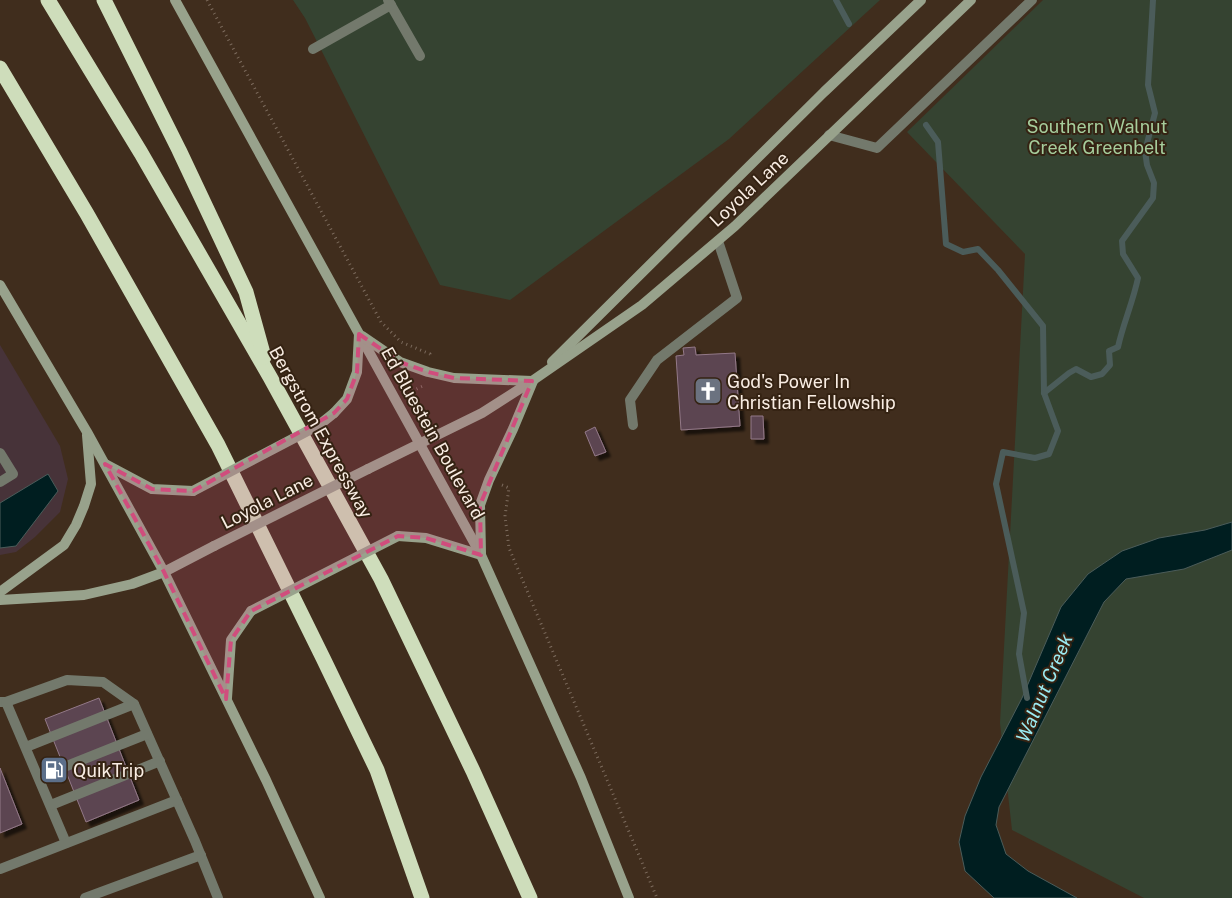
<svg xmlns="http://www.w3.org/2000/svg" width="1232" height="898" viewBox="0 0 1232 898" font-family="'Public Sans',sans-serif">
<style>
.commercial{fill:#473339}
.green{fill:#354331}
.water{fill:#001e20;stroke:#4b5c5a}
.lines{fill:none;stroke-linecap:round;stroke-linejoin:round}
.stream{stroke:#4b5c5a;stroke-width:6}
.building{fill:#5b4451;stroke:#937988;filter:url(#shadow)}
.path{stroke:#7d6c5e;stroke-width:3;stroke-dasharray:1 4;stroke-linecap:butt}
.service{stroke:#73796c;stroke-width:10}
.secondary{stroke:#98a28c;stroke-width:10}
.motorway{stroke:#ceddbb;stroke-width:15}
.secondary-bridge{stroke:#98a28c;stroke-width:10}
.marked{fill:#d04d7d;fill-opacity:0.2;stroke:#d04d7d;stroke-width:4;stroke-dasharray:10 6;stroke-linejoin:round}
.labels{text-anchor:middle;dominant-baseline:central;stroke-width:4;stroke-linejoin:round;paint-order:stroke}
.park-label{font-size:18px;fill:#a6cd9c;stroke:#352313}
.street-label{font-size:18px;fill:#f9ede3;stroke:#352313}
.poi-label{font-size:18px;fill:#f9ede3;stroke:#352313;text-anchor:start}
.water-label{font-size:19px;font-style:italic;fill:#9bebf2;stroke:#352313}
</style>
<defs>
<filter id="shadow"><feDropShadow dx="4.5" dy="4.5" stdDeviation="1" flood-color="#0009"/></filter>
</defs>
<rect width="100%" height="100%" fill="#402d1d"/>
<path class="commercial" d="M 0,345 L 60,446 L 68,479 L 60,512 L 35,537 L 16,552 L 0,555 Z"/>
<g class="green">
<path d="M 293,0 L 880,0 L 729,139 L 510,300 L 440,285 L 305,18 Z"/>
<path d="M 1043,0 L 1232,0 L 1232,898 L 1144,898 L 1012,830 L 1000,723 L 1025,254 L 907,132 Z"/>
</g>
<g class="water">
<path d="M 48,474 L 58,491 L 16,546 L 0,548 L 0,503 Z"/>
<path d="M 1232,522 L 1232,550 L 1184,569 L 1126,579 L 1104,602 L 999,807 L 996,825 L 1006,854 L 1028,871 L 1077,898 L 994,898 L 965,871 L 959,842 L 965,816 L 981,777 L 1022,698 L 1061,607 L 1088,574 L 1122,551 L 1159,538 L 1205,530 Z"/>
</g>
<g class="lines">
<g class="stream">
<path d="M 836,0 L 849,24"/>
<path d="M 926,125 L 938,142 L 946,244 L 963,252 L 978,249 L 998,270 L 1043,326 L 1044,393 L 1058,431 L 1049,454 L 1035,458 L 1003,452 L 996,484 L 1024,613 L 1019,654 L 1027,698"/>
<path d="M 1044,393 L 1069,373 L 1076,369 L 1091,377 L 1102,374 L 1110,365 L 1109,351 L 1118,347 C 1123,324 1133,302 1138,278 L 1123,254 L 1122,241 L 1153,198 L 1154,183 L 1147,165 L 1145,151 L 1155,113 L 1148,85 L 1153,0"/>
</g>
</g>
<g class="building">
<path d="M 695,347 L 696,355 L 735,353 L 740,426 L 681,430 L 676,356 L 684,355 L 683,348 Z"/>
<path d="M 751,416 L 763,416 L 764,439 L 751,439 Z"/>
<path d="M 595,427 L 606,452 L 595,456 L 585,432 Z"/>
<path d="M 99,698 L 139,800 L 86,822 L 45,719 Z"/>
<path d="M 0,768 L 22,824 L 0,833 Z"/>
</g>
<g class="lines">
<g class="path">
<path d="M 207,0 L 381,322 L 401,342 L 430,354 L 430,358"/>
<path d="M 412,391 L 423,386"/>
<path d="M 459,483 L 466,476"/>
<path d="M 502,485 L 509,488 L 505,516 L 509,548 L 657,898"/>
</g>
<g class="service">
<path d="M 388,0 L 420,56"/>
<path d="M 313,49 L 391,5"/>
<path d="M 829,135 L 877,148 L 1032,0"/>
<path d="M 633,425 L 630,400 L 657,360 L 737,298 L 718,241"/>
<path d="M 0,453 L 13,474 L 0,482"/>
<path d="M 0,702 L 6,702 L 67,680 L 103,682 L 134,704 L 195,841 L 218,898"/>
<path d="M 6,702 L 66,843"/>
<path d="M 26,747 L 134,704"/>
<path d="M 39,777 L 147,734"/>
<path d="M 51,805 L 160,761"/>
<path d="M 0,869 L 177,800"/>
<path d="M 85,898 L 201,855"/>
</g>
<g class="secondary">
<path d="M 175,0 L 481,555 L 581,778 L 629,898"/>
<path d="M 0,285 L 87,432 L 164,572 L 266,780 L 320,898"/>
<path d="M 362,336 L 400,362 L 428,372 L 454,378 L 532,381"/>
<path d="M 552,362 L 824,92 L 921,0"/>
<path d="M 334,413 L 347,399 L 357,372 L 359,334"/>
<path d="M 105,464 L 152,489 L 193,491"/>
<path d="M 368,469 L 482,413 L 532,381 L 642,305 L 735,226 L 971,0"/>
<path d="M 398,536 L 426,538 L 481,555"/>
<path d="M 481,553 L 480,505 L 489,480 L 513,429 L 533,381"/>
<path d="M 0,592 L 64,545 L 76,525 L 84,506 L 91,484 L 87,435"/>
<path d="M 0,600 L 84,595 L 132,584 L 164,572 L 214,546"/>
<path d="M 227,698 L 231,640 L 251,611"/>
</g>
<g class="motorway">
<path d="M 48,0 L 141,153 L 270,377 L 381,579 L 473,771 L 530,898"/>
<path d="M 104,0 L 179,150 L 246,292 L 264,357"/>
<path d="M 0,68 L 87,214 L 218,445 L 323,658 L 377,770 L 422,898"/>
</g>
<g class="secondary-bridge">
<path d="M 193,491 L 319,425 L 334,413"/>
<path d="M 214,546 L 368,469"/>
<path d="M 251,611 L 398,536"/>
</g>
</g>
<path class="marked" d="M 359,334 L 400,362 L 428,372 L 454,378 L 532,381 L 480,505 L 481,555 L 426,538 L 398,536 L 251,611 L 231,640 L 226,699 L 164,572 L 105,464 L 152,489 L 193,491 L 334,413 L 347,399 L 357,372 Z"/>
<defs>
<symbol id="church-square" viewBox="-11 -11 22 22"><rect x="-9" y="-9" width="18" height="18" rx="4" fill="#6b7280" stroke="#352313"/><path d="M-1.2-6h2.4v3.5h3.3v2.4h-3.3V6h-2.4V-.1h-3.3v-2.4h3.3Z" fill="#fff"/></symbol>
<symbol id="fuel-square" viewBox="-11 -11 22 22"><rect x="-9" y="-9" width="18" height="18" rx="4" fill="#5c6f8a" stroke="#352313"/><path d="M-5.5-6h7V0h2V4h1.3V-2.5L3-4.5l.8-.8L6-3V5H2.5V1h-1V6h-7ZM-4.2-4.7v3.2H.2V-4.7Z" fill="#fff"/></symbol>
</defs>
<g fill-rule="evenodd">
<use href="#church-square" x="692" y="375" width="32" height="32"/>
<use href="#fuel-square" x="38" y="754" width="32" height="32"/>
</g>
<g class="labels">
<g class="park-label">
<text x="1097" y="126">Southern Walnut<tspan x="1097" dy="21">Creek Greenbelt</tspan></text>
</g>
<g class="street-label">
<text transform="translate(749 189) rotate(-43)">Loyola Lane</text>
<text transform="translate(321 432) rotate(61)">Bergstrom Expressway</text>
<text transform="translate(433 433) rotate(61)">Ed Bluestein Boulevard</text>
<text transform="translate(267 501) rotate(-27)">Loyola Lane</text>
</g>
<g class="poi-label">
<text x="727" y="381">God's Power In<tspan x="727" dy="21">Christian Fellowship</tspan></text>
<text x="73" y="770">QuikTrip</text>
</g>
<g class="water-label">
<text transform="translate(1044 688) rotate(-67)">Walnut Creek</text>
</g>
</g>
</svg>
